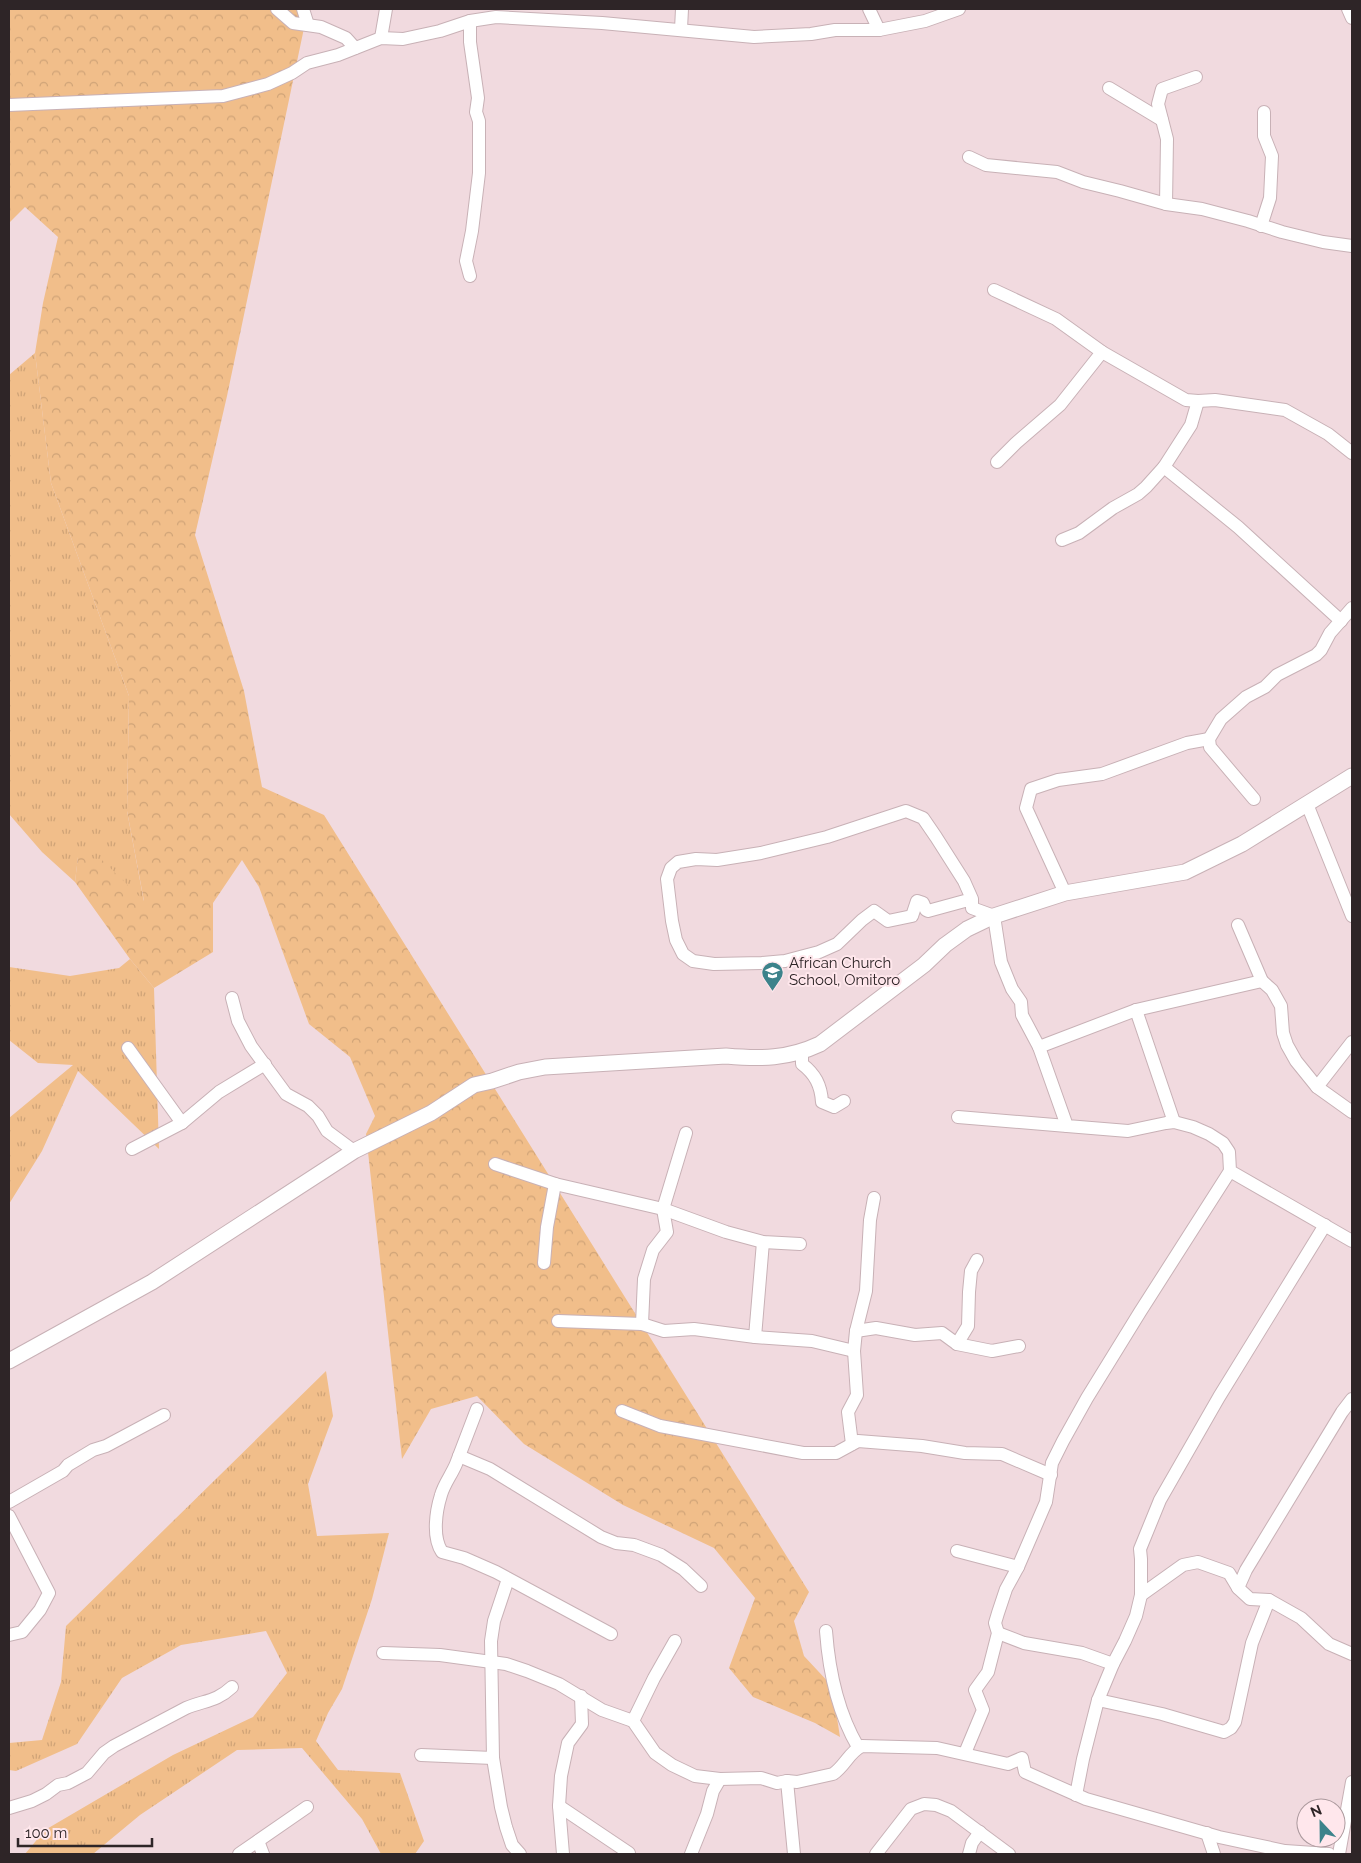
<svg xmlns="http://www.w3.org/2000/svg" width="1361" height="1863" viewBox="0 0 1361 1863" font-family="Raleway,sans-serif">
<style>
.grass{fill:url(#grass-tufts)}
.forest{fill:url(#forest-crowns)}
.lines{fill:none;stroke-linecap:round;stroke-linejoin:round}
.minor-casing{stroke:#c8b1b6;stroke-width:14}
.major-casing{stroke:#c8b1b6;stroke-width:17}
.minor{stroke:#fff;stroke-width:12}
.major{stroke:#fff;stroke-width:15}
.labels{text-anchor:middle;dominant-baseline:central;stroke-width:4;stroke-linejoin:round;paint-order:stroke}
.poi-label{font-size:15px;fill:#2e2527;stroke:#ffe7ec;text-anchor:start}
</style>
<defs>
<pattern id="grass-tufts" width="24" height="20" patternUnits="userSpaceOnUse" patternTransform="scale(1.25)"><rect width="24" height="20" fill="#f1be8a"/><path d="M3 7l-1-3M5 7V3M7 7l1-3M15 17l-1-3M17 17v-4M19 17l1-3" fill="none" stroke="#cfa377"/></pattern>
<pattern id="forest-crowns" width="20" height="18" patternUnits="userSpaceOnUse" patternTransform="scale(1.25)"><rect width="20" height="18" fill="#f1be8a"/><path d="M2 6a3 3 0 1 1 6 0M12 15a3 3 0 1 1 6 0" fill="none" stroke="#cfa377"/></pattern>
</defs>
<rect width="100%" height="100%" fill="#f1dadf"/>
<g class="grass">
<path d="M 35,353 L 51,483 L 129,696 L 127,811 L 144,902 L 78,857 L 75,882 L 42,852 L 9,814 L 9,375 Z"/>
<path d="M 130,959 L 154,988 L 159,1149 L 78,1071 L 42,1151 L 9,1204 L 9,1118 L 73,1065 L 38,1063 L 9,1040 L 9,967 L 70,976 L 119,968 Z"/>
<path d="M 326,1371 L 333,1416 L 308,1484 L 317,1536 L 389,1533 L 372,1599 L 342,1689 L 328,1713 L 316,1741 L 338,1770 L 400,1773 L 424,1841 L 415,1854 L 381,1854 L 362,1819 L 302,1748 L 237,1750 L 140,1815 L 93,1854 L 25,1854 L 45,1830 L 173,1755 L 253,1717 L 287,1673 L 266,1631 L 181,1645 L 122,1678 L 77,1744 L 16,1771 L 9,1770 L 9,1743 L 42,1740 L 61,1682 L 66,1626 Z"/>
</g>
<path class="forest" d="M 9,9 L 308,9 L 227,396 L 195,535 L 244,691 L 262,787 L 324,815 L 809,1592 L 794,1621 L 804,1656 L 832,1686 L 840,1737 L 815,1723 L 753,1697 L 729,1668 L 755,1598 L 714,1548 L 623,1505 L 524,1444 L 477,1396 L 431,1409 L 402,1459 L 366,1134 L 375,1116 L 350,1057 L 309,1024 L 259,887 L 242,860 L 213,903 L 213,952 L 154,988 L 130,959 L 75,882 L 78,856 L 102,860 L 144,901 L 127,811 L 129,696 L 51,483 L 35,353 L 43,303 L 58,237 L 25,207 L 9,223 Z"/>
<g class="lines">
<defs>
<g id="minor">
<path d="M 277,9 L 293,23 L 321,27 L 346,38 L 355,48"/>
<path d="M 303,9 L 308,25"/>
<path d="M 869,9 L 879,30"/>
<path d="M 1348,9 L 1352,18"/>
<path d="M 681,29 L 682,9"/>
<path d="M 381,38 L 386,9"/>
<path d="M 1109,88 L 1162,120"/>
<path d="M 9,105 L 223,96 L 268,84 L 292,73 L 307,63 L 338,55 L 381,38 L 403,39 L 440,31 L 470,21 L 496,17 L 602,23 L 754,37 L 811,34 L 835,30 L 879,30 L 925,21 L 959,9"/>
<path d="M 969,157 L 986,165 L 1057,172 L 1083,182 L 1120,191 L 1166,204 L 1202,209 L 1248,221 L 1282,232 L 1323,242 L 1352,246"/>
<path d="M 1166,204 L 1167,139 L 1158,104 L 1162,89 L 1196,77"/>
<path d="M 1261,226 L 1270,198 L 1272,156 L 1264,136 L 1264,112"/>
<path d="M 470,276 L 466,261 L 472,231 L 479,173 L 479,121 L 476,112 L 478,98 L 470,42 L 470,21"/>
<path d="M 994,290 L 1056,319 L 1102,352 L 1186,400 L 1198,401 L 1215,400 L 1285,410 L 1328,434 L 1352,453"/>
<path d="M 997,462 L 1016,443 L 1060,405 L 1102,352"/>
<path d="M 1164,467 L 1238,527 L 1341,621"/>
<path d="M 1062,540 L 1079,533 L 1113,508 L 1138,494 L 1146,487 L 1164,467 L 1191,425 L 1198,401"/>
<path d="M 1254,799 L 1210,747 L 1209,739 L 1221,719 L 1246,697 L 1265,687 L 1277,675 L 1316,655 L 1321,650 L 1330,633 L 1352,608"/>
<path d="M 1307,804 L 1352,916"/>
<path d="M 1065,893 L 1026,808 L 1031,789 L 1058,780 L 1102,774 L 1187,743 L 1209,739"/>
<path d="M 972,899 L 928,911 L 926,910 L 923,903 L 917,901 L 912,916 L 888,921 L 874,911 L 862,920 L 837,944 L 819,952 L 785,961 L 762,963 L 714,964 L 693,961 L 683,954 L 676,940 L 672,921 L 667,879 L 671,868 L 678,862 L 696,859 L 717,860 L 761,853 L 827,837 L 906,811 L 923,818 L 936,837 L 964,881 L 972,899 L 972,908 L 994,916 L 1001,962 L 1012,989 L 1021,1002 L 1022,1015 L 1039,1047 L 1067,1126 L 1128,1131 L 1166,1123 L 1174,1122 L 1193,1127 L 1209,1134 L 1223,1143 L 1229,1152 L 1230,1171 L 1352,1241"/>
<path d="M 1238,925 L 1262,981 L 1272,990 L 1281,1006 L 1283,1033 L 1287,1045 L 1296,1061 L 1317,1087 L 1352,1112"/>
<path d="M 232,998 L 238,1021 L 251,1046 L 286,1094 L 308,1106 L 318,1116 L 327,1131 L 354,1151"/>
<path d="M 1136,1010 L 1174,1122"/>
<path d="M 1039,1047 L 1136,1010 L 1262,981"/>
<path d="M 128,1048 L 182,1123"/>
<path d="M 802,1052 L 802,1064 C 815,1074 821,1085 822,1102 L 834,1107 L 844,1101"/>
<path d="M 1317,1087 L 1352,1042"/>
<path d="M 958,1117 L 1067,1126"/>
<path d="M 132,1149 L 182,1123 L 219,1092 L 265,1064"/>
<path d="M 495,1164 L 555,1184 L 663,1209 L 726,1232 L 763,1242 L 800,1244"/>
<path d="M 544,1263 L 547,1227 L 555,1184"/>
<path d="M 558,1321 L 642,1324 L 664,1331 L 694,1329 L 755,1337 L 812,1341 L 854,1351"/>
<path d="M 642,1324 L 644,1279 L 653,1250 L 667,1232 L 663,1209 L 686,1133"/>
<path d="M 856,1331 L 876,1328 L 915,1335 L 942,1333 L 957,1344 L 992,1351 L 1019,1346"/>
<path d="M 755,1337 L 763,1242"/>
<path d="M 957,1344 L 968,1326 L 969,1292 L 971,1271 L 977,1260"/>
<path d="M 1352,1399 L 1342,1412 L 1246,1570 L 1238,1588 L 1250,1599 L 1269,1600 L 1301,1618 L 1329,1644 L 1352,1654"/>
<path d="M 477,1409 C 470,1427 463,1446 456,1464 C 452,1474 444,1484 441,1495 C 436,1511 432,1537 442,1552 L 464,1558 L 496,1572 L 611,1634"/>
<path d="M 622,1411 L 660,1426 L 803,1453 L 836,1453 L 858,1441 L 922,1446 L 965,1453 L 1002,1454 L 1051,1475"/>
<path d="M 852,1444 L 848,1412 L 857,1395 L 854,1351 L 856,1331 L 866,1291 L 870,1220 L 874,1198"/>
<path d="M 459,1456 L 490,1469 L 601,1537 L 616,1543 L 634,1545 L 661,1555 L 683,1569 L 701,1586"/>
<path d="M 9,1502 L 63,1471 L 68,1465 L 93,1450 L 106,1446 L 164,1415"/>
<path d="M 9,1516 L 49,1593 L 40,1610 L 22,1632 L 9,1635"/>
<path d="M 957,1551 L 1018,1567"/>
<path d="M 508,1579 L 494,1621 L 491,1641 L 493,1758 L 501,1807 L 506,1827 L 512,1845 L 520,1854"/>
<path d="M 1141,1595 L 1183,1565 L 1198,1562 L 1229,1573 L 1238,1588"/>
<path d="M 826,1631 C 829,1672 837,1711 858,1747"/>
<path d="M 998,1633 L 1024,1643 L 1082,1653 L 1113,1664"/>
<path d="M 383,1653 L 440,1655 L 506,1664 L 527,1671 L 559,1684 L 602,1710 L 633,1721 L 655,1753 L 672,1765 L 695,1776 L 720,1779 L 761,1778 L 777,1783 L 787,1781 L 797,1782 L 833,1774 C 845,1766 849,1752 862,1746 L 937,1748 L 1008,1764 L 1022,1758 L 1025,1772 L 1086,1799 L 1219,1837 L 1285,1851 L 1329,1854"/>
<path d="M 1098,1700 L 1162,1714 L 1224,1732 L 1231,1728 L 1235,1722 L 1252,1643 L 1269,1600"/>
<path d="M 633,1721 L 654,1678 L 675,1641"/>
<path d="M 965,1753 L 983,1710 L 975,1690 L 988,1672 L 998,1633 L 995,1623 L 998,1613 L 1006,1589 L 1018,1567 L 1046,1502 L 1052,1463 L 1063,1441 L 1087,1398 L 1140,1312 L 1230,1171"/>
<path d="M 421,1755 L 493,1758"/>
<path d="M 787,1781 L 794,1854"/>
<path d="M 1076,1795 L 1083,1759 L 1098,1700 L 1113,1664 L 1125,1641 L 1136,1616 L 1141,1595 L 1141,1559 L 1140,1549 L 1160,1500 L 1219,1397 L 1325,1225"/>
<path d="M 559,1806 L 629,1853"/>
<path d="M 9,1808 L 32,1801 L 46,1794 L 58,1785 L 68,1783 L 87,1773 L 104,1753 L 114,1746 L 186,1708 C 205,1700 216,1702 232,1687"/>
<path d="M 1207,1833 L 1214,1854"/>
<path d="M 258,1841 L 263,1854"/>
<path d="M 239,1854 L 307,1807"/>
<path d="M 563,1854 L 559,1806 L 561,1776 L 568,1743 L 582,1724 L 581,1696"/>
<path d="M 691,1854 L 707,1814 L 713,1791 L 720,1779"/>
<path d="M 876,1854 L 911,1809 L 924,1804 L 936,1805 L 951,1811 L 1009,1854"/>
<path d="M 969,1854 L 972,1843 L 980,1832"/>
<path d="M 1339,1854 L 1352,1782"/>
</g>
<path id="major" d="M 9,1361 L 152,1282 L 354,1151 L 431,1113 L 474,1085 L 492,1081 L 519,1072 L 545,1067 L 726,1056 C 761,1059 788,1059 820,1044 L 924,965 L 945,945 L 967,929 L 994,916 L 1065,893 L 1185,872 L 1242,844 L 1352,776"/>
</defs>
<use href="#minor" class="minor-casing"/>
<use href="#major" class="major-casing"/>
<use href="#minor" class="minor"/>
<use href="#major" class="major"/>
</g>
<defs>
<symbol id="school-pin" viewBox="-11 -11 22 30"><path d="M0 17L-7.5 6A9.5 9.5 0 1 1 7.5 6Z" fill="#3c838b" stroke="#ffe7ec"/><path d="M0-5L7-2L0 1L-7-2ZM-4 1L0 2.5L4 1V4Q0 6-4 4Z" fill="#fff"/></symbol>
</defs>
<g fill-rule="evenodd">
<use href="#school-pin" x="760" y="960" width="25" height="34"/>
</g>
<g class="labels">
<g class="poi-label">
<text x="789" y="963">African Church<tspan x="789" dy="17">School, Omitoro</tspan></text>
</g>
</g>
<rect width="1361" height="1863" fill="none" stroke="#2e2527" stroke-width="20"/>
<g transform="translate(1321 1823) rotate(338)"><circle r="24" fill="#ffe7ec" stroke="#ab999d"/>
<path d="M0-4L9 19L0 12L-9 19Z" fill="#3c838b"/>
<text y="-8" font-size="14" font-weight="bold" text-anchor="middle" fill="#2e2527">N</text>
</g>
<path d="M18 1838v8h134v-8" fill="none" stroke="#2e2527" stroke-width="2.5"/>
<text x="25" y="1838" font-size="15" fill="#2e2527" stroke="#ffe7ec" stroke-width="4" paint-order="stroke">100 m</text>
</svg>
